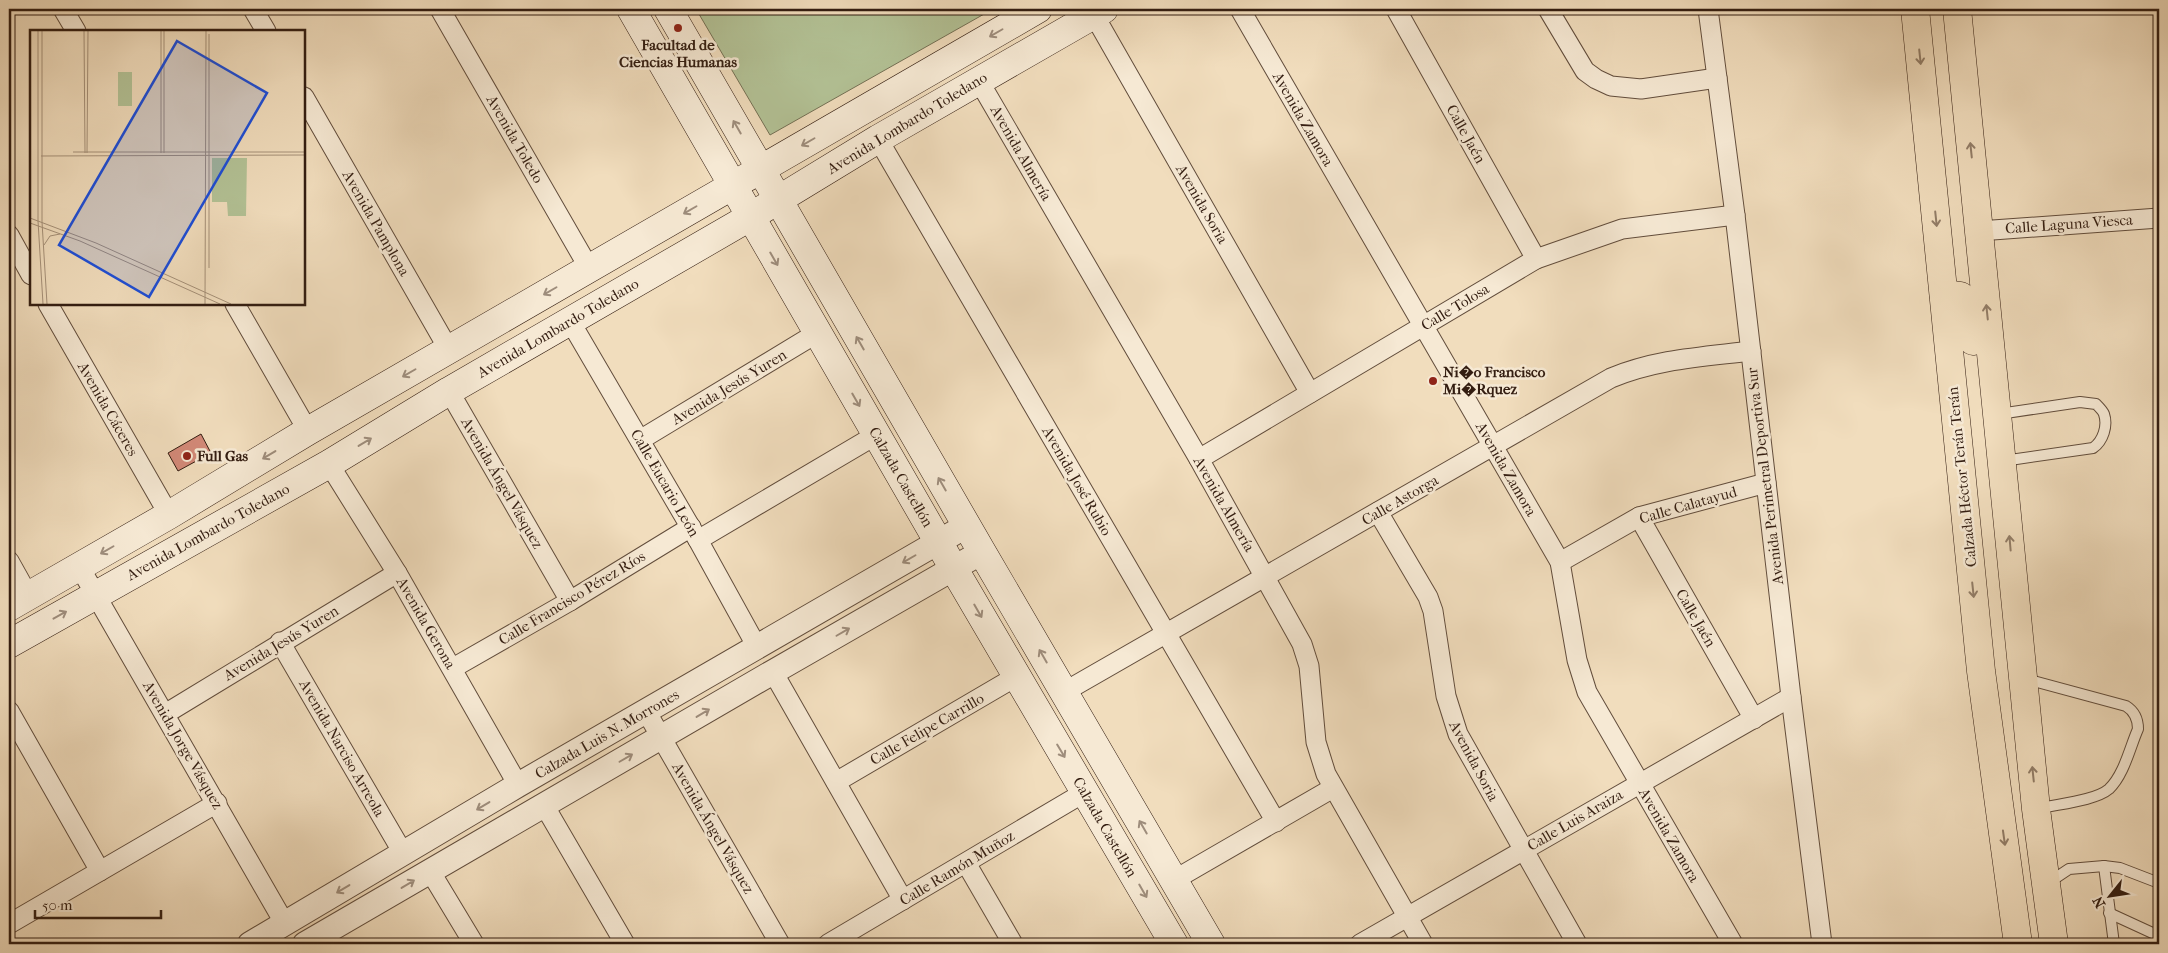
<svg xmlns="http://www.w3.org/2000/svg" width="2168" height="953" viewBox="0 0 2168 953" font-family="'IM FELL French Canon',serif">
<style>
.green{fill:#b3c296;stroke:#737054}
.building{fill:#d38978;stroke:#331d11}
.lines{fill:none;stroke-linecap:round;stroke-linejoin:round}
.service-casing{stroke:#624d3c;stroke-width:12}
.minor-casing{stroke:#624d3c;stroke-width:21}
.tertiary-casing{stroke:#624d3c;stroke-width:26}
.secondary-casing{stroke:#331d11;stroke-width:29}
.primary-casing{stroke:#331d11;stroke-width:29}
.service{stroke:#f6e9d4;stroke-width:10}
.minor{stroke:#f6e9d4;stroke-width:19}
.tertiary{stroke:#f6e9d4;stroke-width:24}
.secondary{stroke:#f6e9d4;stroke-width:28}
.primary{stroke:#f1ddbd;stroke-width:28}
.oneway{stroke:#9e8d7c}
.oneway2{stroke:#927d67}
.poi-dot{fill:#8f2418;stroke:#f6e9d4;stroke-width:2}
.labels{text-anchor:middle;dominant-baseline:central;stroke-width:5;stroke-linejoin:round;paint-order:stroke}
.poi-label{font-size:15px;font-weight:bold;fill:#331d11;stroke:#f6e9d4;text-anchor:start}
.street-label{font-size:15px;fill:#331d11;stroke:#f6e9d4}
.inset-road{fill:none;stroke:#a59078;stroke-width:1}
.view{fill:#1d4ed8;fill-opacity:0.15;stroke:#1d4ed8;stroke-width:2.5}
.inset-edge{fill:none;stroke:#331d11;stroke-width:2.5}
</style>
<rect width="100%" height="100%" fill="#f1ddbd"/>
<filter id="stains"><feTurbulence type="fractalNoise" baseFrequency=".004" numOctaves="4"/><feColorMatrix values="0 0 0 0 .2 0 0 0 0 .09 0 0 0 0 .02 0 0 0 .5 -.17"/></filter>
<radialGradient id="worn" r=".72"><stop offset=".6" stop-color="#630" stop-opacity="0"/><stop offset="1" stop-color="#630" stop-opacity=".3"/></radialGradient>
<path class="green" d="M 696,9 L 993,9 L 770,135 Z"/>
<path class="building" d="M 201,434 L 211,453 L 178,471 L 168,453 Z"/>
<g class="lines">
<defs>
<g id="service">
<path d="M 1999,414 L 2080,402 L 2096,404 C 2099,407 2103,411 2104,414 C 2108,426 2103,441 2093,448 L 2003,461"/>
<path d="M 2026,679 L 2126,706 C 2134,711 2138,719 2138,729 C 2130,747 2124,775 2109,789 C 2095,801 2056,804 2037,809"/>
<path d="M 2104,866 L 2120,868 L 2159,883"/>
<path d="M 2048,883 L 2069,869 L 2104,866 L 2114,944"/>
<path d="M 2109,913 L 2159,936"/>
</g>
<g id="minor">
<path d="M 63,9 L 76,31"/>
<path d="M 253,9 L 266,31"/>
<path d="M 440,9 L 589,268"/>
<path d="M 1240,9 L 1560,562 L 1577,660 L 1587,692 L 1733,944"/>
<path d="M 1396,9 L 1536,259"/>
<path d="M 1548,9 L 1585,71 L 1596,79 L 1611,86 L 1641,89 L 1717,78"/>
<path d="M 1708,9 L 1735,215 L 1791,697 L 1822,944"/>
<path d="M 1094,15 L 1310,393"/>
<path d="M 979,81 L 1199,459 L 1302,644 L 1309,666 L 1316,742 L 1326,774 L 1423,944"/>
<path d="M 304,97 L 449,350"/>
<path d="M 878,139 L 1276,822"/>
<path d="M 1979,231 L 2159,218"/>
<path d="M 9,235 L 31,275"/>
<path d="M 48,304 L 169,515"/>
<path d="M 235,304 L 308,431"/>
<path d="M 570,321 L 698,540 L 757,647"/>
<path d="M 449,391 L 570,601"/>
<path d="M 640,440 L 817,333"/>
<path d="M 1199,459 L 1536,259 L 1622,229 L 1735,215"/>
<path d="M 329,464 L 397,573 L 518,785"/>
<path d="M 1378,512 L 1428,597 L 1433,611 L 1446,696 L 1458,734 L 1577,944"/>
<path d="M 1639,517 L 1754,719"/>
<path d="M 698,540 L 876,435"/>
<path d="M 9,561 L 28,595"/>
<path d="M 1560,562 L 1639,517 L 1766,483"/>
<path d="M 79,566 L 285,924"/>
<path d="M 280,642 L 403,853"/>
<path d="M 453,668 L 570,601 L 691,527"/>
<path d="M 773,672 L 903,900"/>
<path d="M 1064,692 L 1611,378 C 1657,359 1702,357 1751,351"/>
<path d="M 9,711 L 100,871"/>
<path d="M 646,711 L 780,944"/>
<path d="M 165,714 L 397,573"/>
<path d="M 836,782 L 1017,676"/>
<path d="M 544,805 L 625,944"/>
<path d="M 966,863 L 1013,944"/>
<path d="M 430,871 L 474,944"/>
<path d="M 1174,880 L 1333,788"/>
<path d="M 9,924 L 217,803"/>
<path d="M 828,944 L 1085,792"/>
<path d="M 1360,944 L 1791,697"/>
</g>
<g id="tertiary">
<path d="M 250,944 L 518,785 L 966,526"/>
<path d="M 305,944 L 773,672 L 982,552"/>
</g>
<g id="secondary">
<path d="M 631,9 L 954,569 L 1174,944"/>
<path d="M 668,9 L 982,552 L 1211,944"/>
<path d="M 9,607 L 169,515 L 308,431 L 1038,9"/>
<path d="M 9,644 L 329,464 L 449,391 L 750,217 L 878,139 L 1104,9"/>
</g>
<g id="primary">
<path d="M 1915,9 L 1981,671 L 2018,944"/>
<path d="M 1957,9 L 2036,809 L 2054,944"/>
<path d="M 1944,295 C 1949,295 1955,295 1960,296 C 1971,300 1971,331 1973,341"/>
</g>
</defs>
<use href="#service" class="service-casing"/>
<use href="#minor" class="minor-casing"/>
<use href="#tertiary" class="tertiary-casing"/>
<use href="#secondary" class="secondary-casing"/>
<use href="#primary" class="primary-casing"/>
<use href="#service" class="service"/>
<use href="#minor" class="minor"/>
<use href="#tertiary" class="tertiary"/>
<use href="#secondary" class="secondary"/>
<use href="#primary" class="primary"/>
</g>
<defs><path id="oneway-shaft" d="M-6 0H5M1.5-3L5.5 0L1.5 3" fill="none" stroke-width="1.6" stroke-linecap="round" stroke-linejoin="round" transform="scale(1.25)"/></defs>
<g class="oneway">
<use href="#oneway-shaft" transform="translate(996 33) rotate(150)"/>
<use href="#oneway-shaft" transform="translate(737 127) rotate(-120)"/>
<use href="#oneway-shaft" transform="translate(808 142) rotate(150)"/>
<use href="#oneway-shaft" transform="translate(690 210) rotate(150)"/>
<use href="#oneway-shaft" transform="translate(774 259) rotate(60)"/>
<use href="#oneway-shaft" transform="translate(550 291) rotate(150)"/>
<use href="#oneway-shaft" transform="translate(860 343) rotate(-120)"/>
<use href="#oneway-shaft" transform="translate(409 373) rotate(150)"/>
<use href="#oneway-shaft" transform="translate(856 400) rotate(60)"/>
<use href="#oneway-shaft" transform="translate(365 442) rotate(-31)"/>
<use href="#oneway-shaft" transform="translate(269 455) rotate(149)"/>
<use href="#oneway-shaft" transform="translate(942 484) rotate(-120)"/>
<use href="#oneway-shaft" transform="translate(107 550) rotate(150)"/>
<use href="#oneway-shaft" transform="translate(909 559) rotate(150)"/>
<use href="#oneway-shaft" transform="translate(978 611) rotate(60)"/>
<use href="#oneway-shaft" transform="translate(60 615) rotate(-29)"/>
<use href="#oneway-shaft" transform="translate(843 632) rotate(-30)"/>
<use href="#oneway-shaft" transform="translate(1043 656) rotate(-120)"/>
<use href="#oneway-shaft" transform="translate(703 713) rotate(-31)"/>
<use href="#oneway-shaft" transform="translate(1061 751) rotate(59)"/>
<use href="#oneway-shaft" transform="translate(626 758) rotate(-30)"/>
<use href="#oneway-shaft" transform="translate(483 806) rotate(149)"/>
<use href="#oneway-shaft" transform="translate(1143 827) rotate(-120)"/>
<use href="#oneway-shaft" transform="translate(408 884) rotate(-31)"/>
<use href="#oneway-shaft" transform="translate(343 889) rotate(149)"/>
<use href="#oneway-shaft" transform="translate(1143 891) rotate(60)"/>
</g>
<g class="oneway2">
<use href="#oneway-shaft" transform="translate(1920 57) rotate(84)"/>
<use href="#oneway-shaft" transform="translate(1971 150) rotate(-96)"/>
<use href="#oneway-shaft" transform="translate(1936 219) rotate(84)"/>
<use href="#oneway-shaft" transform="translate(1987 312) rotate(-96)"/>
<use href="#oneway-shaft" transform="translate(2010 543) rotate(-95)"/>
<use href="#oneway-shaft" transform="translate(1973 590) rotate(84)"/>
<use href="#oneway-shaft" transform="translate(2033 774) rotate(-96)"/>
<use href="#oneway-shaft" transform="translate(2004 838) rotate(82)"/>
</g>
<g class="poi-dot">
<circle cx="678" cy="28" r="5"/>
<circle cx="1433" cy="381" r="5"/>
<circle cx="187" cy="456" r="5"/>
</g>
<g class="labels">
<g class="poi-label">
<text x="678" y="45" text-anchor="middle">Facultad de<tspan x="678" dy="17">Ciencias Humanas</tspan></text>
<text x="1443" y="372">Ni�o Francisco<tspan x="1443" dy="17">Mi�Rquez</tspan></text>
<text x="197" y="456">Full Gas</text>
</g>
<g class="street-label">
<text transform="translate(1303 119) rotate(60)">Avenida Zamora</text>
<text transform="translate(907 123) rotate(-31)">Avenida Lombardo Toledano</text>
<text transform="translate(1466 134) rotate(61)">Calle Jaén</text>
<text transform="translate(515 139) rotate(60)">Avenida Toledo</text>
<text transform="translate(1021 153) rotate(60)">Avenida Almería</text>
<text transform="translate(1202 204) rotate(60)">Avenida Soria</text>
<text transform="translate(376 223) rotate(60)">Avenida Pamplona</text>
<text transform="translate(2069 224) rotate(-4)">Calle Laguna Viesca</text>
<text transform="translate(1455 307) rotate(-31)">Calle Tolosa</text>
<text transform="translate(558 328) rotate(-30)">Avenida Lombardo Toledano</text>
<text transform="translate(729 387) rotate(-31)">Avenida Jesús Yuren</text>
<text transform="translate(108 409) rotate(60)">Avenida Cáceres</text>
<text transform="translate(1506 469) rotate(60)">Avenida Zamora</text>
<text transform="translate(1765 476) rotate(-97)">Avenida Perimetral Deportiva Sur</text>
<text transform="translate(901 477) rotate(60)">Calzada Castellón</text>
<text transform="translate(1962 477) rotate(-96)">Calzada Héctor Terán Terán</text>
<text transform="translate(1077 481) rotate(60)">Avenida José Rubio</text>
<text transform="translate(502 483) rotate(60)">Avenida Ángel Vásquez</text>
<text transform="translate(665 483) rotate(60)">Calle Eucario León</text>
<text transform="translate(1400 500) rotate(-30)">Calle Astorga</text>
<text transform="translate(1224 504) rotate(60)">Avenida Almería</text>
<text transform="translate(1688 505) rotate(-16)">Calle Calatayud</text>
<text transform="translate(208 532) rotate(-29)">Avenida Lombardo Toledano</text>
<text transform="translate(572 598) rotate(-31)">Calle Francisco Pérez Ríos</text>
<text transform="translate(1696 618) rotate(60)">Calle Jaén</text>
<text transform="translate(426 623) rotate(60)">Avenida Gerona</text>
<text transform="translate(281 643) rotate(-31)">Avenida Jesús Yuren</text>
<text transform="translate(927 729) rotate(-30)">Calle Felipe Carrillo</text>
<text transform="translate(607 734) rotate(-30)">Calzada Luis N. Morrones</text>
<text transform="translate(183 745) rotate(60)">Avenida Jorge Vásquez</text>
<text transform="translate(342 748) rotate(60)">Avenida Narciso Arreola</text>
<text transform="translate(1474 761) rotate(62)">Avenida Soria</text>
<text transform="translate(1575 820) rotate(-30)">Calle Luis Araiza</text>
<text transform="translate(1105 827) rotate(60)">Calzada Castellón</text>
<text transform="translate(713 828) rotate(60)">Avenida Ángel Vásquez</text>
<text transform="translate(1669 835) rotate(60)">Avenida Zamora</text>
<text transform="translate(957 868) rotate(-31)">Calle Ramón Muñoz</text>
</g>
</g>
<g transform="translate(30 30)">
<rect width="275" height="275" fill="#f1ddbd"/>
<path d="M 88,42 L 102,42 L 102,76 L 88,76 ZM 182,128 L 217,128 L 216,186 L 198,186 L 197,172 L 182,172 Z" fill="#b3c296"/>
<path class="inset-road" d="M 8,1 L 8,191 L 13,274M 12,1 L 12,192 L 17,274M 54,1 L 55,123M 131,1 L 131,123M 134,1 L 134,123M 179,4 L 179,238M 43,122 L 275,122M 57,123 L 58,1M 11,126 L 275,125M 0,188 L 66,213 L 201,274M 0,193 L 50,211 L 190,274M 14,215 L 20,206 L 30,204M 175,274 L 176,1"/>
<path class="view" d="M 147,11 L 237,63 L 119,267 L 29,215 Z"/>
<rect width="275" height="275" class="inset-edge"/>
</g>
<rect width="2168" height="953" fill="none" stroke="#f1ddbd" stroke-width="30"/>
<rect x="10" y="10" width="2148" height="933" fill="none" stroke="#331d11" stroke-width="2.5"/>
<rect x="15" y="15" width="2138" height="923" fill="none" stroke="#331d11"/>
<g transform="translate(2110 896) rotate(240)" stroke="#f6e9d4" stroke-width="4" paint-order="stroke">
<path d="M0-4L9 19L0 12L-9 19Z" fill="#331d11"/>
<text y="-8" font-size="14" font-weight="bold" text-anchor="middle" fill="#331d11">N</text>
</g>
<path d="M35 910v8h126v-8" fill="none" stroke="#331d11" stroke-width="2.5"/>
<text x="42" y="910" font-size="15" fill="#331d11" stroke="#f6e9d4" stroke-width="4" paint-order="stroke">50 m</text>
<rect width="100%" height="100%" filter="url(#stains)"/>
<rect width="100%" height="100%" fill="url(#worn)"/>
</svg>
